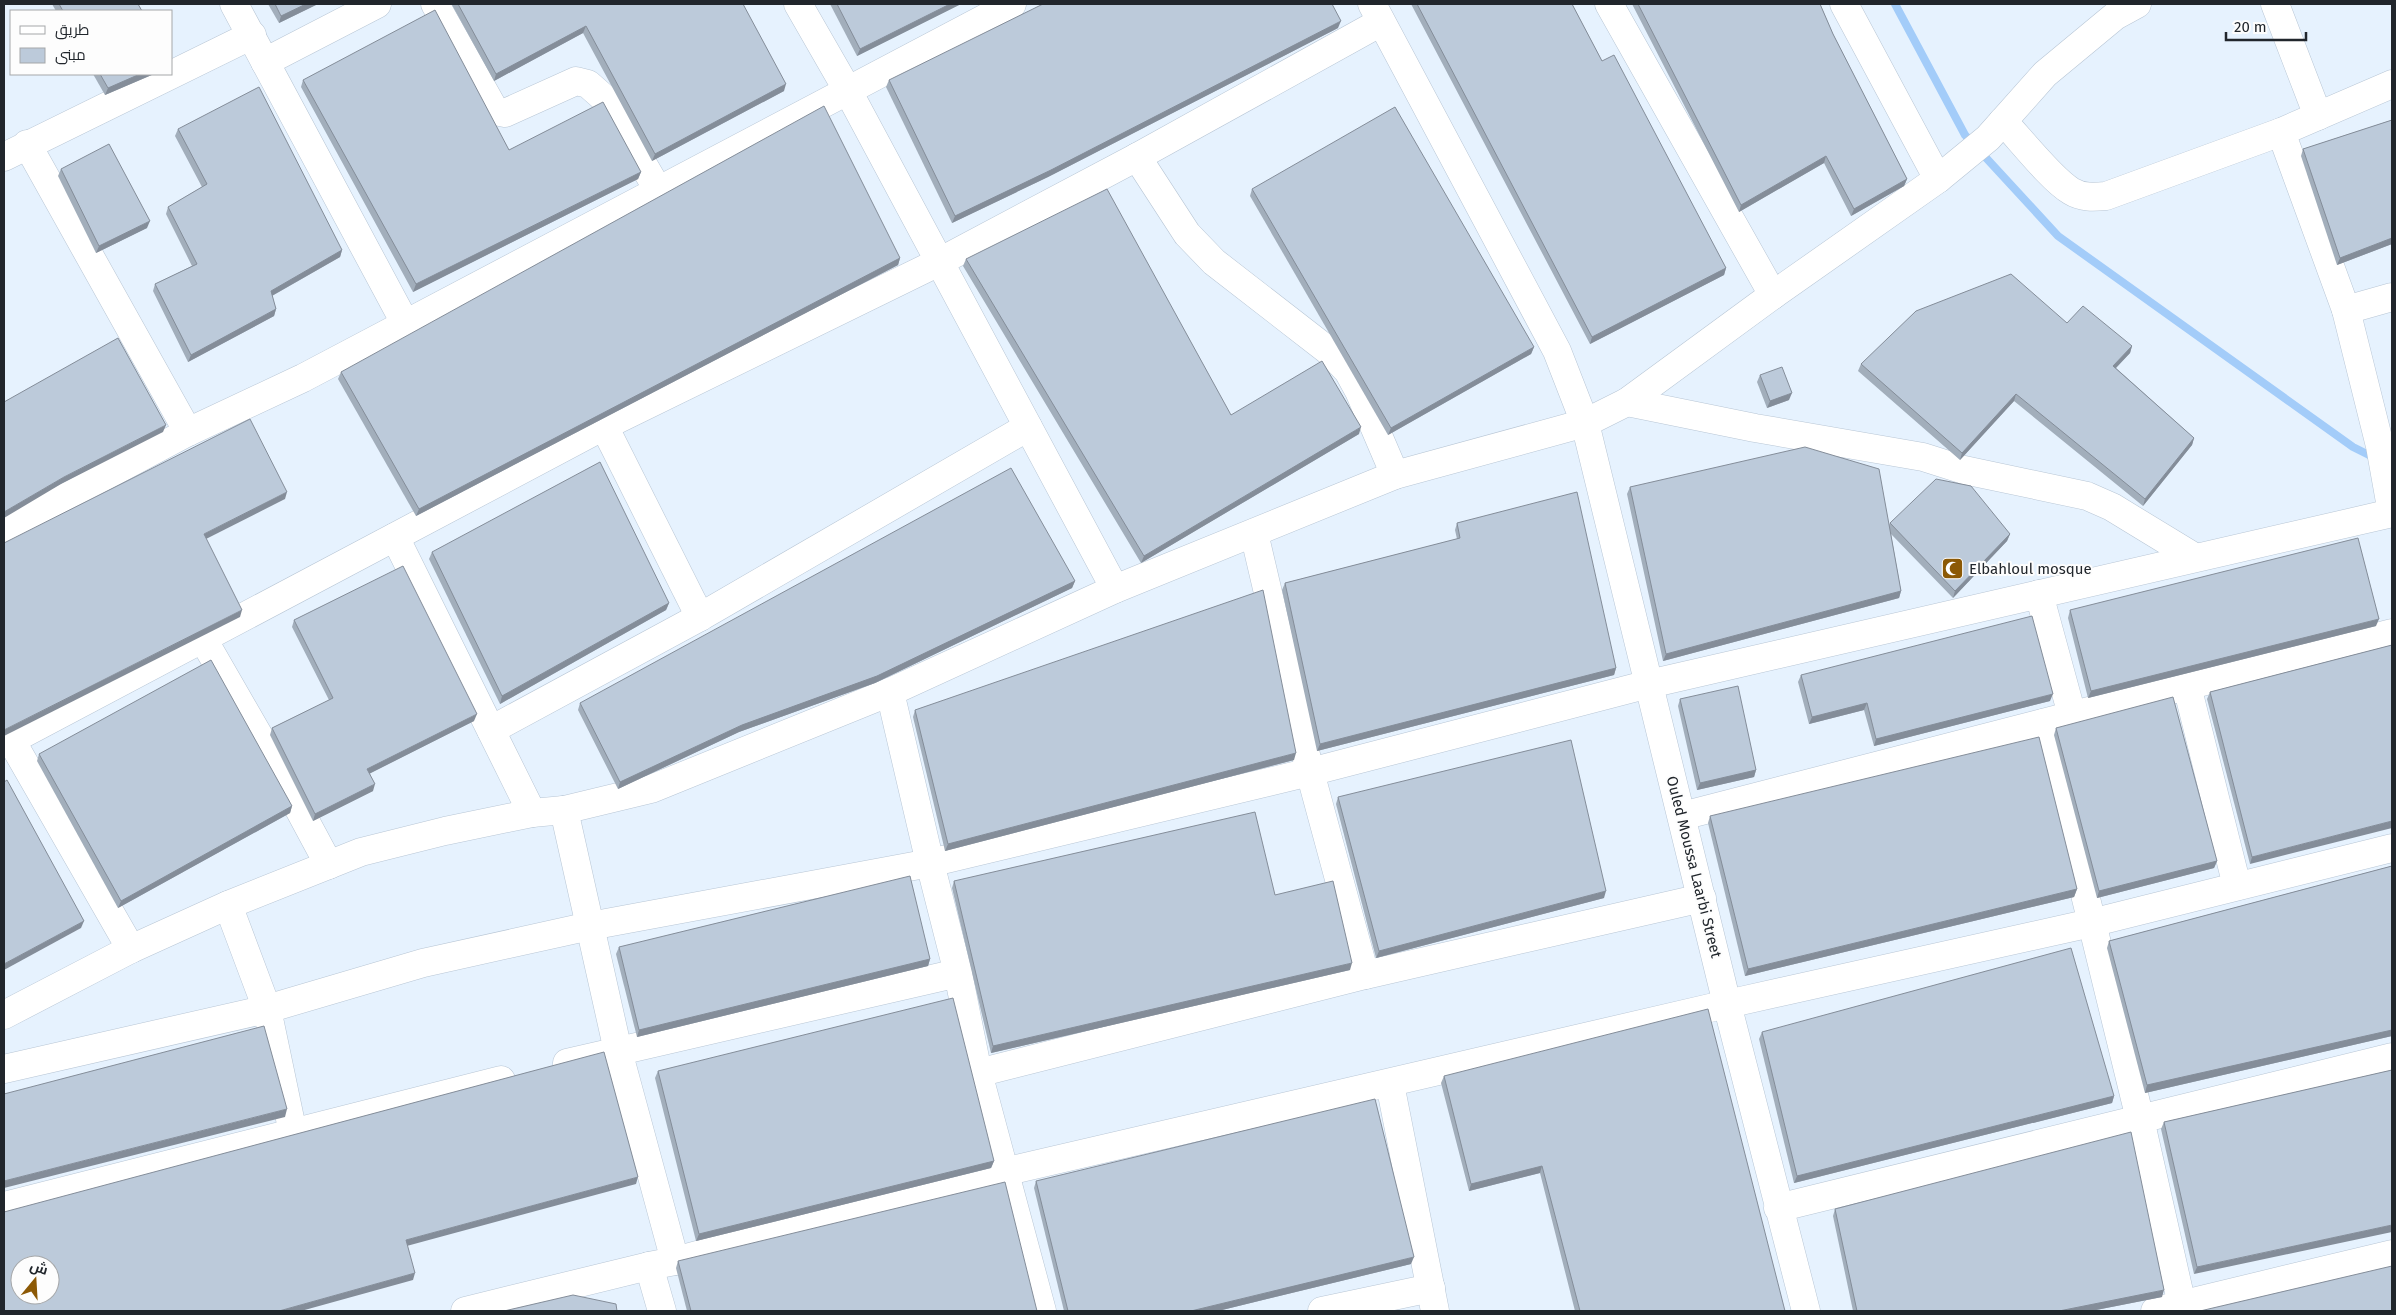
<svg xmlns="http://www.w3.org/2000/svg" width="2396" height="1315" viewBox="0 0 2396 1315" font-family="'Fira Sans',Cairo,sans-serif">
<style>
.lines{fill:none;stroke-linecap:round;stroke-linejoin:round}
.stream{stroke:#a3ccf9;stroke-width:8}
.minor-casing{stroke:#b8c6d5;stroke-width:29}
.minor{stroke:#fff;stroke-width:28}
.wall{fill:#a2aebb}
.shaded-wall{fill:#848d99}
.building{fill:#bccada;stroke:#848d99;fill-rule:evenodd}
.labels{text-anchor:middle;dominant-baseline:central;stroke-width:4;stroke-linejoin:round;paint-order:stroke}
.poi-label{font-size:15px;fill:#21262c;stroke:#fdfdfd;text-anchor:start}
.street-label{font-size:15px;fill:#21262c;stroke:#fdfdfd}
</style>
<rect width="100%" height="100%" fill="#e6f2fe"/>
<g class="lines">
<path class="stream" d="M 1895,4 L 1965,135 L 2058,236 L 2353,447 L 2377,459"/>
<defs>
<g id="minor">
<path d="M 234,4 L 405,323"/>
<path d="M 435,4 L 495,111 L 505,113 L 576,81 L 588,84 L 605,99 L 658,190"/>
<path d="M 798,4 L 848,91 L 1115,589"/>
<path d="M 1372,4 L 1557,351 L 1585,423 L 1727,1004 L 1806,1311"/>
<path d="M 1609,4 L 1773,295"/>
<path d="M 1844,4 L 1938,179"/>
<path d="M 2275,4 L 2318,116"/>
<path d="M 265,62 L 377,4"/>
<path d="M 2003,121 C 2020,139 2052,180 2071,191 C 2082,198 2094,197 2106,196 L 2281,132 L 2392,84"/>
<path d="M 2281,132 L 2346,310 L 2380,446 L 2392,513"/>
<path d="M 27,144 L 188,432"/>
<path d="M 4,157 L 252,35"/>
<path d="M 1137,157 L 1187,234 L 1214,262 L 1330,352 L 1348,371 L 1359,391 L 1395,475"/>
<path d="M 2346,310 L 2392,297"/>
<path d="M 1627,402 L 1755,428 L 1923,457 L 1964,470 L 2087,496 L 2112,507 L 2194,557"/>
<path d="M 604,426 L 700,617"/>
<path d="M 4,530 L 188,432 L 303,378 L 1012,4"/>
<path d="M 1254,533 L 1310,772 L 1365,975"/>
<path d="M 395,537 L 532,813"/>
<path d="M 2039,594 L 2072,715"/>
<path d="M 203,639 L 271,757 L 329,865"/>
<path d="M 2187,686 L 2237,886"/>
<path d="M 890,692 L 930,863 L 958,973 L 978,1073 L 1042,1311"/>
<path d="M 2043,723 L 2140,1119 L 2182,1305"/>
<path d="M 491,730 L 700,617 L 1028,427"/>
<path d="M 11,740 L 131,949"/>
<path d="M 4,744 L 604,426 L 939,262 L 1137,157 L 1381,22"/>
<path d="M 564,810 L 618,1051 L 675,1261"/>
<path d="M 1682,816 L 2392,633"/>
<path d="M 228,905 L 267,1009 L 293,1133"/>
<path d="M 4,1015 L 131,949 L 228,905 L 361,852 L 445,831 L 532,813 L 564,810 L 651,789 L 890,692 L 1115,589 L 1395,475 L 1585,423 L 1627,402 L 1773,295 L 1938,179 L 1988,138 L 2045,74 L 2115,16 L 2137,4"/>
<path d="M 567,1063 L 958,973"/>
<path d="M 4,1069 L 267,1009 L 423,963 L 590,926 L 930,863 L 1310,772 L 1649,684 L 2392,513"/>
<path d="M 978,1073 L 1365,975 L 1702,898"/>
<path d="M 1390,1084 L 1435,1311"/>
<path d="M 4,1206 L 501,1080"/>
<path d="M 1778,1208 L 2392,1057"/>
<path d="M 649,1266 L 662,1311"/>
<path d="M 465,1311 L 649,1266 L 675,1261 L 1004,1172 L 1727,1004 L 2091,923 L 2392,848"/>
<path d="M 1322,1311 L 1431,1288"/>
<path d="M 2155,1311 L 2392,1254"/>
</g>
</defs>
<use href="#minor" class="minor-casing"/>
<use href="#minor" class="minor"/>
</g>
<g class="wall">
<path d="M 52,4 L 138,4 L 142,11 L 56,11 Z"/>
<path d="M 268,4 L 318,4 L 279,23 Z"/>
<path d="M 453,4 L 743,4 L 784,91 L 652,161 L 583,33 L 494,81 L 452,5 Z"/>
<path d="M 830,4 L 961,4 L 857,56 Z"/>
<path d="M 1411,4 L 1572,4 L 1602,61 L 1726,268 L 1724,275 L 1590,344 Z"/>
<path d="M 1632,4 L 1820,4 L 1833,34 L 1907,179 L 1904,186 L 1851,216 L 1824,163 L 1739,212 Z"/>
<path d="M 1338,28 L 1048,177 L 952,223 L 886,87 L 889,80 Z"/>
<path d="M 93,74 L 154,74 L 105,95 Z"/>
<path d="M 303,80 L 509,150 L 641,172 L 638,179 L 413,292 L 301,87 Z"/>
<path d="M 2392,120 L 2392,244 L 2337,265 L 2301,156 L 2303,149 Z"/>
<path d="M 178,129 L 342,250 L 340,257 L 272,296 L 276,309 L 274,316 L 188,362 L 153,291 L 155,284 L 192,266 L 166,214 L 168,207 L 202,187 L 175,136 Z"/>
<path d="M 61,169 L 147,228 L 96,253 L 58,176 Z"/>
<path d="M 1252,189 L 1534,347 L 1531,354 L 1388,435 L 1250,196 Z"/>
<path d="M 900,258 L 898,265 L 416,516 L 338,379 L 341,372 Z"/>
<path d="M 966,259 L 1231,415 L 1359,434 L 1141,563 L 963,266 Z"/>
<path d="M 2067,323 L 2132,346 L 2130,353 L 2116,368 L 2194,438 L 2192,445 L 2143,506 L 2014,401 L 1960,460 L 1858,371 L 1861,364 Z"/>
<path d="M 1760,375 L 1789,400 L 1767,408 L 1757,382 Z"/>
<path d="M 1630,487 L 1889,525 L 1890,523 L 2010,534 L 2007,541 L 1953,598 L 1891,534 L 1901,591 L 1899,598 L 1663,661 L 1627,494 Z"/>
<path d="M 1457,523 L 1616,668 L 1614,675 L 1317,751 L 1282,590 L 1285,583 L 1457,539 L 1455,530 Z"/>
<path d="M 432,552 L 669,603 L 666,610 L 500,704 L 429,559 Z"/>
<path d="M 1075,581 L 1072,588 L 875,683 L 739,732 L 618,789 L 578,710 L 580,703 Z"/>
<path d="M 2070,610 L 2376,626 L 2088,698 L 2068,618 Z"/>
<path d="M 294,620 L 474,721 L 370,773 L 373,791 L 313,821 L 270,735 L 272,728 L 329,700 L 292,627 Z"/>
<path d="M 2392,645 L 2250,864 L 2207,699 L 2210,692 Z"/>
<path d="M 1801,675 L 2050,701 L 1874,746 L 1864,710 L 1809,724 L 1798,682 Z"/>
<path d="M 1680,699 L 1756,770 L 1754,777 L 1697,790 L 1678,706 Z"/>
<path d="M 915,710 L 1294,760 L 945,851 L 913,717 Z"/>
<path d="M 2056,728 L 2217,861 L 2214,868 L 2097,898 L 2054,735 Z"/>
<path d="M 39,754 L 292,806 L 290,813 L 118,908 L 37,761 Z"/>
<path d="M 1338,797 L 1604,898 L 1376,958 L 1336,804 Z"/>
<path d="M 1710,816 L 2077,889 L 2074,897 L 1745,976 L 1708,823 Z"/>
<path d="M 2392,866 L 2392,1036 L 2145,1093 L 2107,948 L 2109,941 Z"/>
<path d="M 954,881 L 1275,895 L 1350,970 L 991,1053 L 952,888 Z"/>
<path d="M 619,947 L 930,959 L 928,966 L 637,1037 L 616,954 Z"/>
<path d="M 1762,1032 L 2114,1096 L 2112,1103 L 1794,1183 L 1759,1039 Z"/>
<path d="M 2392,1070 L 2194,1274 L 2161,1129 L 2164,1122 Z"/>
<path d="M 658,1071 L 994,1161 L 991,1168 L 696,1241 L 655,1078 Z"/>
<path d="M 1444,1076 L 1785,1311 L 1575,1311 L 1540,1173 L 1469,1191 L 1441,1083 Z"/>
<path d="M 1036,1181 L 1411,1264 L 1218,1311 L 1064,1311 L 1034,1188 Z"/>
<path d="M 1835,1209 L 2162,1297 L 2091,1311 L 1853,1311 L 1833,1216 Z"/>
<path d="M 678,1261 L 1037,1311 L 687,1311 L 676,1268 Z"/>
</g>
<g class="shaded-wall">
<path d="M 306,4 L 318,4 L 279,23 L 281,16 Z"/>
<path d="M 950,4 L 961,4 L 857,56 L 860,49 Z"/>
<path d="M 1341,21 L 1338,28 L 1048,177 L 952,223 L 955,216 Z"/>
<path d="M 586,26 L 583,33 L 494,81 L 496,74 Z"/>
<path d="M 140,74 L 154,74 L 105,95 L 108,88 Z"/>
<path d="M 786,84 L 784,91 L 652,161 L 655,154 Z"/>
<path d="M 1826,156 L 1824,163 L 1739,212 L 1741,205 Z"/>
<path d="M 641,172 L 638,179 L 413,292 L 416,284 Z"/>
<path d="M 1907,179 L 1904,186 L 1851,216 L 1854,209 Z"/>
<path d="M 150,221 L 147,228 L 96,253 L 99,246 Z"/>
<path d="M 2392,238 L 2392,244 L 2337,265 L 2340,258 Z"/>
<path d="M 342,250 L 340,257 L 268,298 L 271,291 Z"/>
<path d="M 900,258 L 898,265 L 416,516 L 419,509 Z"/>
<path d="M 1726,268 L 1724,275 L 1590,344 L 1592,337 Z"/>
<path d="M 276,309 L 274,316 L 188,362 L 191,355 Z"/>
<path d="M 2132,346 L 2130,353 L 2111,373 L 2113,366 Z"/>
<path d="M 1534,347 L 1531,354 L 1388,435 L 1391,428 Z"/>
<path d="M 1792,393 L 1789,400 L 1767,408 L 1770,401 Z"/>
<path d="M 2016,394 L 2014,401 L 1960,460 L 1962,453 Z"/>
<path d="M 166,425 L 163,432 L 61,484 L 4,518 L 4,512 L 64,477 Z"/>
<path d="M 1361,427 L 1359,434 L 1141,563 L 1144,556 Z"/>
<path d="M 2194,438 L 2192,445 L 2143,506 L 2145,499 Z"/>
<path d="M 287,492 L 285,499 L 202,541 L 204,534 Z"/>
<path d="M 2010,534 L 2007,541 L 1953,598 L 1955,591 Z"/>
<path d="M 1075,581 L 1072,588 L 875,683 L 739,732 L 618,789 L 620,782 L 742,725 Z"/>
<path d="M 1901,591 L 1899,598 L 1663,661 L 1666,654 Z"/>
<path d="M 669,603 L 666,610 L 500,704 L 502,696 Z"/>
<path d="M 242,610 L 240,617 L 4,736 L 4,730 Z"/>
<path d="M 2379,619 L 2376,626 L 2088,698 L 2091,691 Z"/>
<path d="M 1616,668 L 1614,675 L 1317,751 L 1320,744 Z"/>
<path d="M 2053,694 L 2050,701 L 1874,746 L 1876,739 Z"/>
<path d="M 1867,703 L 1864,710 L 1809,724 L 1812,717 Z"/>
<path d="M 477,714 L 474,721 L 365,776 L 367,769 Z"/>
<path d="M 1296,753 L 1294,760 L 945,851 L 948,844 Z"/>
<path d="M 1756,770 L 1754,777 L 1697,790 L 1700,783 Z"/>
<path d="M 375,784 L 373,791 L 313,821 L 315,814 Z"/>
<path d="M 292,806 L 290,813 L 118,908 L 121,901 Z"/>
<path d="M 2392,821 L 2392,828 L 2250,864 L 2252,857 Z"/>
<path d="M 2217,861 L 2214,868 L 2097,898 L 2099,891 Z"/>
<path d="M 2077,889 L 2074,897 L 1745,976 L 1748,969 Z"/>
<path d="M 1606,891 L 1604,898 L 1376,958 L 1379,951 Z"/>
<path d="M 84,921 L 81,928 L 4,970 L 4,964 Z"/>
<path d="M 930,959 L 928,966 L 637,1037 L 639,1030 Z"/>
<path d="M 1352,963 L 1350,970 L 991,1053 L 993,1046 Z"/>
<path d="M 2392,1030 L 2392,1036 L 2145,1093 L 2147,1085 Z"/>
<path d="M 2114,1096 L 2112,1103 L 1794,1183 L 1797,1176 Z"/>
<path d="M 287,1109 L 285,1117 L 4,1188 L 4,1181 Z"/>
<path d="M 994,1161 L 991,1168 L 696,1241 L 699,1234 Z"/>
<path d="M 1542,1166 L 1540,1173 L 1469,1191 L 1471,1184 Z"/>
<path d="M 638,1177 L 636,1184 L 403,1247 L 406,1240 Z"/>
<path d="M 2392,1225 L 2392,1232 L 2194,1274 L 2197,1267 Z"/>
<path d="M 1414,1257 L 1411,1264 L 1218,1311 L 1191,1311 Z"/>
<path d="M 415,1273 L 413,1280 L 301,1311 L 279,1311 Z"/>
<path d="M 2164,1290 L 2162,1297 L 2091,1311 L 2059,1311 Z"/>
</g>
<g class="building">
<path d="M 59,4 L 138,4 L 142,11 L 63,11 Z"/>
<path d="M 275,4 L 306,4 L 281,16 Z"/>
<path d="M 458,4 L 743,4 L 786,84 L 655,154 L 586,26 L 496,74 Z"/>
<path d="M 837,4 L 950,4 L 860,49 Z"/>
<path d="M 1043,4 L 1332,4 L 1341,21 L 1051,170 L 955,216 L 889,80 Z"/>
<path d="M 1417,4 L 1572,4 L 1602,61 L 1614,55 L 1726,268 L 1592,337 Z"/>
<path d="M 1638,4 L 1820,4 L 1833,34 L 1907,179 L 1854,209 L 1826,156 L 1741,205 Z"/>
<path d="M 435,10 L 509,150 L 603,102 L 641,172 L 416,284 L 303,80 Z"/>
<path d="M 100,74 L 140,74 L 108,88 Z"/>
<path d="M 259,87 L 342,250 L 271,291 L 276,309 L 191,355 L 155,284 L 197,264 L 168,207 L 207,184 L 178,129 Z"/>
<path d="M 824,106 L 900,258 L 419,509 L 341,372 Z"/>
<path d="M 1395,107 L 1534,347 L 1391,428 L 1252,189 Z"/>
<path d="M 2392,120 L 2392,238 L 2340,258 L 2303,149 Z"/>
<path d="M 109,144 L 150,221 L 99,246 L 61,169 Z"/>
<path d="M 1107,189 L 1231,415 L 1322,361 L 1361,427 L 1144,556 L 966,259 Z"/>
<path d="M 2011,274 L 2067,323 L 2083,306 L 2132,346 L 2113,366 L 2194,438 L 2145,499 L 2016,394 L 1962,453 L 1861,364 L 1916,311 Z"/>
<path d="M 118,338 L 166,425 L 64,477 L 4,512 L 4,402 Z"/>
<path d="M 1782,367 L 1792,393 L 1770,401 L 1760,375 Z"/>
<path d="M 250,419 L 287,492 L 204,534 L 242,610 L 4,730 L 4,543 Z"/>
<path d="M 1805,447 L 1879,469 L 1901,591 L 1666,654 L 1630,487 Z"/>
<path d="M 600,462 L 669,603 L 502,696 L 432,552 Z"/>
<path d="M 1011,468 L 1075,581 L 877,676 L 742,725 L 620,782 L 580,703 Z"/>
<path d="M 1936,479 L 1971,486 L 2010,534 L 1955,591 L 1890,523 Z"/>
<path d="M 1577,492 L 1616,668 L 1320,744 L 1285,583 L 1460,538 L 1457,523 Z"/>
<path d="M 2358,538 L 2379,619 L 2091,691 L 2070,610 Z"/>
<path d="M 403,566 L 477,714 L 367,769 L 375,784 L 315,814 L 272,728 L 333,698 L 294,620 Z"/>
<path d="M 1263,590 L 1296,753 L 948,844 L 915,710 Z"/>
<path d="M 2032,616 L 2053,694 L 1876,739 L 1867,703 L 1812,717 L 1801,675 Z"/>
<path d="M 2392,645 L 2392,821 L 2252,857 L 2210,692 Z"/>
<path d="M 211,660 L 292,806 L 121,901 L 39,754 Z"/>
<path d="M 1738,686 L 1756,770 L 1700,783 L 1680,699 Z"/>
<path d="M 2173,697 L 2217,861 L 2099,891 L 2056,728 Z"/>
<path d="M 2039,737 L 2077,889 L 1748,969 L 1710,816 Z"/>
<path d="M 1571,740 L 1606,891 L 1379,951 L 1338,797 Z"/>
<path d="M 7,780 L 84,921 L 4,964 L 4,782 Z"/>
<path d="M 1255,812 L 1275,895 L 1333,881 L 1352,963 L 993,1046 L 954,881 Z"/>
<path d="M 2392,866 L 2392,1030 L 2147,1085 L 2109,941 Z"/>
<path d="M 910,876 L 930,959 L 639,1030 L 619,947 Z"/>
<path d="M 2071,948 L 2114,1096 L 1797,1176 L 1762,1032 Z"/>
<path d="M 953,998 L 994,1161 L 699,1234 L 658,1071 Z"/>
<path d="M 1708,1009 L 1785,1311 L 1580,1311 L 1542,1166 L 1471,1184 L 1444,1076 Z"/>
<path d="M 264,1026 L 287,1109 L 4,1181 L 4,1094 Z"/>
<path d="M 604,1052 L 638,1177 L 406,1240 L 415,1273 L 279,1311 L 4,1311 L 4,1212 ZM 20,1265 L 50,1265 L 50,1295 L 20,1295 Z"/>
<path d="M 2392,1070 L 2392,1225 L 2197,1267 L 2164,1122 Z"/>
<path d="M 1375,1099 L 1414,1257 L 1191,1311 L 1068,1311 L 1036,1181 Z"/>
<path d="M 2131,1132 L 2164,1290 L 2059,1311 L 1857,1311 L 1835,1209 Z"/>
<path d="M 1005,1182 L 1037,1311 L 691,1311 L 678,1261 Z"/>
<path d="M 2392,1266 L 2392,1311 L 2200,1311 Z"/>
<path d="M 573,1295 L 616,1304 L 617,1311 L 504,1311 Z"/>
</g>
<defs>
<symbol id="mosque-square" viewBox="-11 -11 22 22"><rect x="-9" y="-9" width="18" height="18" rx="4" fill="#8c5905" stroke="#fdfdfd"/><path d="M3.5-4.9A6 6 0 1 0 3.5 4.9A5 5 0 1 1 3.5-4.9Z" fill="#fff"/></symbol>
</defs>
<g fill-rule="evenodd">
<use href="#mosque-square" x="1940" y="556" width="25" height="25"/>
</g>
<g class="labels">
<g class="poi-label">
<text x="1969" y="569">Elbahloul mosque</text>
</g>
<g class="street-label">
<text transform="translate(1694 867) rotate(76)">Ouled Moussa Laarbi Street</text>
</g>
</g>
<rect width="2396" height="1315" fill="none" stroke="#21262c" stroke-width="10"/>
<rect x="10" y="10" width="162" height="65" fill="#fdfdfd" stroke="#a5a7a9"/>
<rect x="20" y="26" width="25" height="8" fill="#ffffff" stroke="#a5a7a9"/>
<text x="55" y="35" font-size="15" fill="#21262c">طريق</text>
<rect x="20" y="48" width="25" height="15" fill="#bccada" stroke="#a5a7a9"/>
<text x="55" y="60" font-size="15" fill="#21262c">مبنى</text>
<g transform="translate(35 1280) rotate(18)"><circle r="24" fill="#fdfdfd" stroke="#a5a7a9"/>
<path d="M0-4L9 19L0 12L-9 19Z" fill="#8c5905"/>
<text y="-8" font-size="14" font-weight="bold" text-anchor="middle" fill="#21262c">ش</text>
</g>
<path d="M2226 32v8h80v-8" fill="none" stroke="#21262c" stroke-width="2.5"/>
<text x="2234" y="32" font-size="15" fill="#21262c" stroke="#fdfdfd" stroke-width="4" paint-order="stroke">20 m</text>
</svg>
